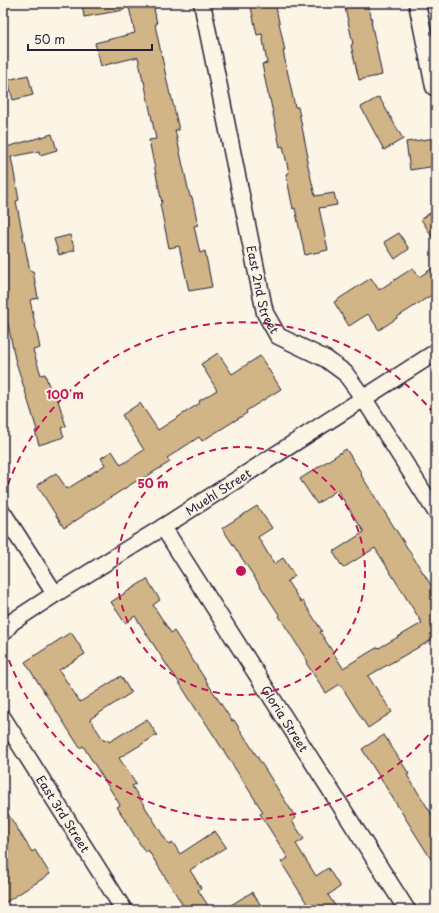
<svg xmlns="http://www.w3.org/2000/svg" width="439" height="913" viewBox="0 0 439 913" font-family="'Playpen Sans',sans-serif">
<style>
.building{fill:#d2b587;stroke:#22223b}
.lines{fill:none;stroke-linecap:round;stroke-linejoin:round}
.minor-casing{stroke:#22223b;stroke-width:19}
.minor{stroke:#fcf5e5;stroke-width:16}
.ring{fill:none;stroke:#c2185b;stroke-width:2;stroke-dasharray:7 5}
.labels{text-anchor:middle;dominant-baseline:central;stroke-width:4;stroke-linejoin:round;paint-order:stroke}
.street-label{font-size:12px;fill:#22223b;stroke:#fcf5e5}
.centre{fill:#c2185b;stroke:#fcf5e5;stroke-width:2}
.ring-label{font-size:12px;text-anchor:middle;font-weight:bold;fill:#c2185b;stroke:#fcf5e5;stroke-width:4;stroke-linejoin:round;paint-order:stroke}
</style>
<rect width="100%" height="100%" fill="#fcf5e5"/>
<filter id="ink" filterUnits="userSpaceOnUse"><feTurbulence type="fractalNoise" baseFrequency=".025" numOctaves="2"/><feDisplacementMap in="SourceGraphic" scale="8" xChannelSelector="R" yChannelSelector="G"/><feConvolveMatrix kernelMatrix="1 2 1 2 8 2 1 2 1" color-interpolation-filters="sRGB"/></filter>
<g filter="url(#ink)">
<g class="building">
<path d="M 82,3 L 124,3 L 124,10 L 84,17 Z"/>
<path d="M 128,3 L 153,3 L 157,24 L 155,25 L 170,95 L 171,95 L 179,130 L 175,130 L 190,197 L 192,197 L 198,225 L 194,226 L 200,253 L 205,251 L 212,287 L 189,291 L 179,246 L 169,248 L 160,204 L 162,203 L 149,140 L 156,139 L 144,81 L 143,81 L 138,57 L 101,66 L 95,43 L 135,33 Z"/>
<path d="M 250,3 L 275,3 L 285,51 L 283,51 L 295,107 L 298,107 L 308,157 L 306,157 L 315,196 L 334,193 L 337,205 L 319,208 L 328,250 L 305,255 L 295,208 L 293,209 L 286,174 L 289,173 L 283,146 L 280,147 L 270,99 L 269,99 L 262,64 L 267,63 L 262,34 L 257,35 Z"/>
<path d="M 344,3 L 368,3 L 372,21 L 371,21 L 382,75 L 359,80 L 351,45 L 353,44 Z"/>
<path d="M 28,75 L 33,95 L 13,100 L 8,80 Z"/>
<path d="M 379,97 L 403,139 L 384,150 L 361,107 Z"/>
<path d="M 52,134 L 57,150 L 40,155 L 39,151 L 11,157 L 19,200 L 16,201 L 30,271 L 33,271 L 38,298 L 30,300 L 40,348 L 33,350 L 41,375 L 45,374 L 52,395 L 56,394 L 66,426 L 61,428 L 64,437 L 39,445 L 35,431 L 37,430 L 22,381 L 15,359 L 3,299 L 3,148 Z"/>
<path d="M 436,138 L 436,166 L 410,170 L 406,142 Z"/>
<path d="M 436,209 L 436,243 L 421,219 Z"/>
<path d="M 399,233 L 409,249 L 395,259 L 384,242 Z"/>
<path d="M 70,235 L 75,250 L 59,255 L 54,239 Z"/>
<path d="M 436,266 L 436,292 L 396,318 L 397,318 L 379,330 L 368,314 L 349,326 L 334,302 L 371,278 L 379,290 L 413,268 L 419,277 Z"/>
<path d="M 218,353 L 232,374 L 260,356 L 281,389 L 246,411 L 247,413 L 202,441 L 199,437 L 167,458 L 170,462 L 139,481 L 138,480 L 83,515 L 83,516 L 64,528 L 37,485 L 56,473 L 67,489 L 105,465 L 101,458 L 112,451 L 121,465 L 144,450 L 122,415 L 140,403 L 158,430 L 200,403 L 199,401 L 217,390 L 201,364 Z"/>
<path d="M 346,449 L 362,474 L 361,475 L 436,593 L 436,645 L 433,639 L 368,676 L 392,712 L 368,728 L 340,684 L 326,693 L 306,663 L 308,662 L 279,616 L 280,616 L 222,528 L 257,506 L 272,528 L 258,537 L 274,564 L 283,558 L 295,576 L 287,581 L 301,602 L 303,601 L 322,631 L 320,632 L 343,668 L 378,647 L 379,648 L 422,623 L 375,548 L 343,568 L 333,552 L 364,532 L 337,490 L 317,504 L 300,479 Z"/>
<path d="M 147,579 L 160,600 L 153,605 L 171,633 L 174,631 L 232,721 L 234,720 L 296,818 L 292,821 L 304,839 L 296,844 L 316,876 L 328,868 L 340,887 L 328,895 L 338,910 L 311,910 L 281,862 L 288,858 L 260,814 L 263,812 L 202,717 L 201,717 L 173,673 L 172,673 L 135,616 L 125,623 L 111,602 Z"/>
<path d="M 71,632 L 85,654 L 59,670 L 80,702 L 121,676 L 131,693 L 90,719 L 104,741 L 107,739 L 109,742 L 147,719 L 157,735 L 119,758 L 136,784 L 132,786 L 169,845 L 173,843 L 180,854 L 215,831 L 226,847 L 190,870 L 201,888 L 198,890 L 211,910 L 186,910 L 148,850 L 145,852 L 117,807 L 120,805 L 83,746 L 80,748 L 25,662 Z"/>
<path d="M 384,735 L 409,774 L 407,775 L 436,821 L 436,867 L 362,749 Z"/>
<path d="M 3,806 L 32,852 L 35,850 L 50,874 L 3,904 Z"/>
<path d="M 252,892 L 264,910 L 223,910 Z"/>
</g>
<g class="lines">
<defs>
<g id="minor">
<path id="s1" d="M 202,3 L 265,313 L 278,336 L 326,359 L 345,373 L 364,399 L 436,512"/>
<path d="M 417,3 L 434,87"/>
<path d="M 3,513 L 55,594"/>
<path id="s2" d="M 163,527 L 407,910"/>
<path id="s3" d="M 3,633 L 12,622 L 55,594 L 163,527 L 436,352"/>
<path id="s4" d="M 3,718 L 124,910"/>
</g>
</defs>
<use href="#minor" class="minor-casing"/>
<use href="#minor" class="minor"/>
</g>
</g>
<g class="ring">
<circle cx="241" cy="571" r="124"/>
<path d="M436 726A249 249 0 0 1 4 646M4 496A249 249 0 0 1 436 416"/>
</g>
<g class="labels">
<g class="street-label">
<text stroke="none"><textPath href="#s1" startOffset="293">East 2nd Street</textPath></text>
<text stroke="none"><textPath href="#s3" startOffset="258">Muehl Street</textPath></text>
<text stroke="none"><textPath href="#s2" startOffset="227">Gloria Street</textPath></text>
<text stroke="none"><textPath href="#s4" startOffset="113">East 3rd Street</textPath></text>
</g>
</g>
<circle cx="241" cy="571" r="6" class="centre"/>
<g class="ring-label">
<text x="65" y="399">100 m</text>
<text x="153" y="488">50 m</text>
</g>
<rect width="439" height="913" fill="none" stroke="#fcf5e5" stroke-width="16"/>
<rect x="8" y="8" width="423" height="897" fill="none" stroke="#22223b" stroke-width="1.5" filter="url(#ink)"/>
<path d="M28 44v6h124v-6" fill="none" stroke="#22223b" stroke-width="2"/>
<text x="34" y="44" font-size="12" fill="#22223b" stroke="#fcf5e5" stroke-width="3" paint-order="stroke">50 m</text>
</svg>
